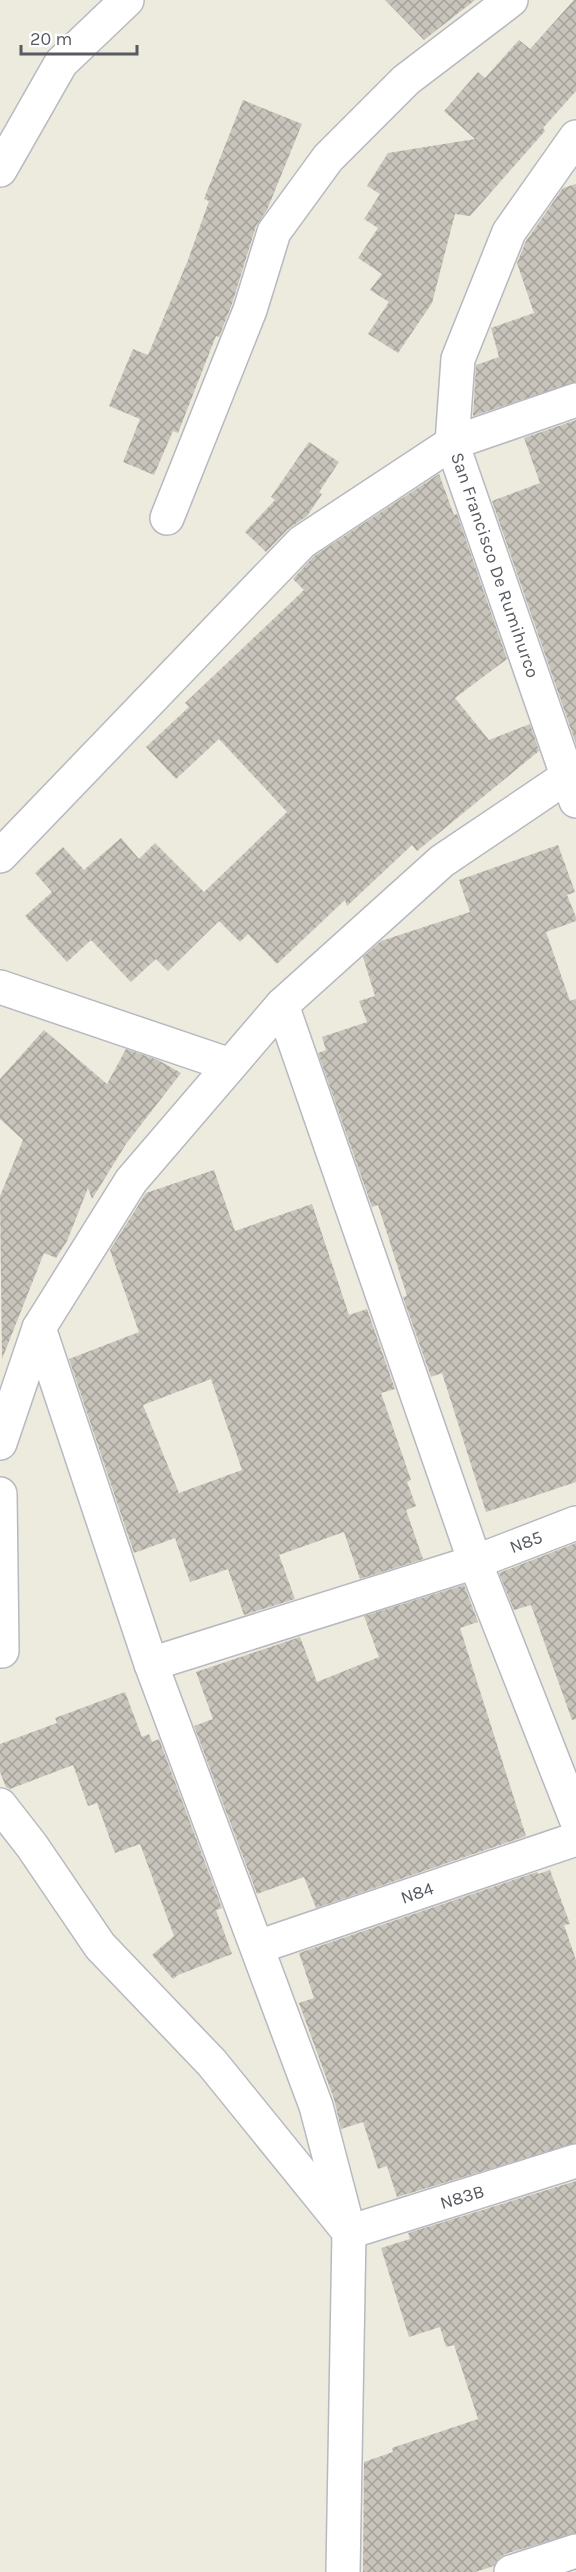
<svg xmlns="http://www.w3.org/2000/svg" width="576" height="2572" viewBox="0 0 576 2572" font-family="Karla,sans-serif">
<style>
.building{fill:url(#building-cross-hatch);fill-rule:evenodd}
.lines{fill:none;stroke-linecap:round;stroke-linejoin:round}
.minor-casing{stroke:#b6b9bf;stroke-width:36}
.minor{stroke:#fff;stroke-width:33}
.labels{text-anchor:middle;dominant-baseline:central;stroke-width:4.5;stroke-linejoin:round;paint-order:stroke}
.street-label{font-size:18px;fill:#575b61;stroke:#fff}
</style>
<defs>
<pattern id="building-cross-hatch" width="8" height="8" patternUnits="userSpaceOnUse" patternTransform="scale(1.5)"><rect width="8" height="8" fill="#c8c4bb"/><path d="M0 0l8 8M0 8l8-8" fill="none" stroke="#a5a29b"/></pattern>
</defs>
<rect width="100%" height="100%" fill="#edeade"/>
<g class="building">
<path d="M 385,0 L 475,0 L 424,40 Z"/>
<path d="M 574,0 L 576,0 L 576,91 L 543,128 L 545,131 L 470,216 L 455,214 L 432,303 L 398,353 L 368,334 L 389,302 L 370,290 L 382,274 L 358,258 L 378,228 L 364,219 L 380,194 L 367,186 L 388,153 L 475,139 L 444,111 L 478,72 L 485,78 L 519,40 L 530,49 Z"/>
<path d="M 243,100 L 302,124 L 267,210 L 256,226 L 232,304 L 219,337 L 216,336 L 178,433 L 173,431 L 154,475 L 123,462 L 140,419 L 109,406 L 133,349 L 148,355 L 188,260 L 209,201 L 204,199 Z"/>
<path d="M 576,184 L 576,382 L 473,416 L 476,365 L 499,357 L 491,328 L 534,313 L 517,263 L 526,241 L 563,188 Z"/>
<path d="M 576,420 L 576,744 L 492,501 L 540,483 L 524,438 Z"/>
<path d="M 309,442 L 339,462 L 319,492 L 322,494 L 307,516 L 288,529 L 266,552 L 245,532 L 275,500 L 271,497 Z"/>
<path d="M 439,474 L 454,515 L 457,514 L 507,659 L 455,698 L 489,740 L 530,724 L 539,751 L 417,851 L 412,845 L 347,906 L 345,900 L 277,964 L 248,934 L 240,942 L 219,921 L 168,971 L 156,959 L 131,982 L 91,940 L 67,962 L 25,916 L 52,892 L 35,873 L 63,847 L 84,870 L 121,838 L 139,859 L 155,843 L 204,892 L 287,812 L 219,739 L 176,779 L 146,747 L 189,707 L 185,703 L 304,590 L 293,579 L 314,556 Z"/>
<path d="M 558,845 L 575,892 L 567,895 L 576,917 L 576,921 L 546,932 L 570,1001 L 576,999 L 576,1482 L 486,1512 L 442,1373 L 431,1377 L 403,1297 L 407,1296 L 378,1205 L 372,1207 L 318,1053 L 326,1050 L 322,1037 L 367,1022 L 359,1001 L 375,996 L 363,957 L 381,941 L 470,912 L 459,880 Z"/>
<path d="M 44,1030 L 107,1084 L 126,1049 L 158,1060 L 181,1073 L 126,1144 L 92,1199 L 88,1188 L 67,1241 L 56,1258 L 44,1253 L 2,1359 L 0,1196 L 23,1140 L 0,1119 L 0,1079 Z"/>
<path d="M 214,1170 L 235,1231 L 312,1204 L 349,1315 L 367,1309 L 395,1389 L 381,1393 L 411,1480 L 407,1482 L 416,1506 L 406,1510 L 423,1559 L 360,1579 L 344,1532 L 279,1555 L 295,1599 L 244,1615 L 228,1569 L 190,1582 L 175,1538 L 134,1553 L 69,1359 L 139,1332 L 110,1250 L 146,1193 ZM 211,1379 L 242,1470 L 179,1493 L 143,1405 Z"/>
<path d="M 576,1543 L 576,1719 L 572,1720 L 531,1605 L 514,1610 L 499,1573 Z"/>
<path d="M 464,1585 L 478,1622 L 460,1628 L 526,1836 L 316,1908 L 304,1877 L 257,1894 L 194,1726 L 213,1719 L 196,1672 L 300,1637 L 317,1682 L 379,1657 L 364,1616 Z"/>
<path d="M 125,1692 L 142,1737 L 149,1734 L 152,1742 L 159,1739 L 222,1908 L 216,1910 L 232,1954 L 178,1975 L 173,1979 L 152,1955 L 174,1936 L 140,1844 L 115,1853 L 97,1803 L 88,1806 L 73,1765 L 10,1789 L 6,1787 L 0,1772 L 0,1744 L 57,1723 L 55,1718 Z"/>
<path d="M 550,1870 L 570,1924 L 564,1925 L 576,1960 L 576,2143 L 397,2197 L 387,2166 L 378,2169 L 363,2122 L 341,2129 L 334,2099 L 299,2003 L 314,1998 L 299,1953 L 537,1872 L 538,1874 Z"/>
<path d="M 576,2181 L 576,2533 L 505,2554 L 498,2559 L 494,2566 L 475,2572 L 363,2572 L 364,2462 L 393,2452 L 392,2448 L 478,2419 L 454,2345 L 446,2347 L 440,2327 L 409,2337 L 381,2248 L 410,2239 L 408,2233 Z"/>
</g>
<g class="lines">
<defs>
<g id="minor">
<path d="M 576,137 L 509,232 L 458,359 L 452,443 L 576,801"/>
<path d="M 0,170 L 61,63 L 127,0"/>
<path d="M 167,518 L 250,310 L 274,232 L 328,158 L 406,80 L 511,0"/>
<path d="M 0,856 L 302,542 L 452,443 L 576,400"/>
<path d="M 0,987 L 230,1065"/>
<path d="M 282,1005 L 475,1562 L 576,1819"/>
<path d="M 39,1328 L 151,1664 L 316,2106 L 349,2232 L 343,2572"/>
<path d="M 0,1443 L 39,1328 L 131,1181 L 282,1005 L 442,861 L 568,776 L 576,773"/>
<path d="M 0,1494 L 2,1651"/>
<path d="M 151,1664 L 475,1562 L 576,1523"/>
<path d="M 0,1805 L 32,1846 L 100,1946 L 212,2063 L 349,2232 L 576,2161"/>
<path d="M 258,1947 L 576,1839"/>
<path d="M 511,2572 L 576,2551"/>
</g>
</defs>
<use href="#minor" class="minor-casing"/>
<use href="#minor" class="minor"/>
</g>
<g class="labels">
<g class="street-label">
<text transform="translate(495 565) rotate(71)">San Francisco De Rumihurco</text>
<text transform="translate(526 1542) rotate(-21)">N85</text>
<text transform="translate(417 1893) rotate(-19)">N84</text>
<text transform="translate(462 2197) rotate(-17)">N83B</text>
</g>
</g>
<path d="M21 45v9h116v-9" fill="none" stroke="#575b61" stroke-width="3"/>
<text x="30" y="45" font-size="18" fill="#575b61" stroke="#ffffff" stroke-width="4.5" paint-order="stroke">20 m</text>
</svg>
